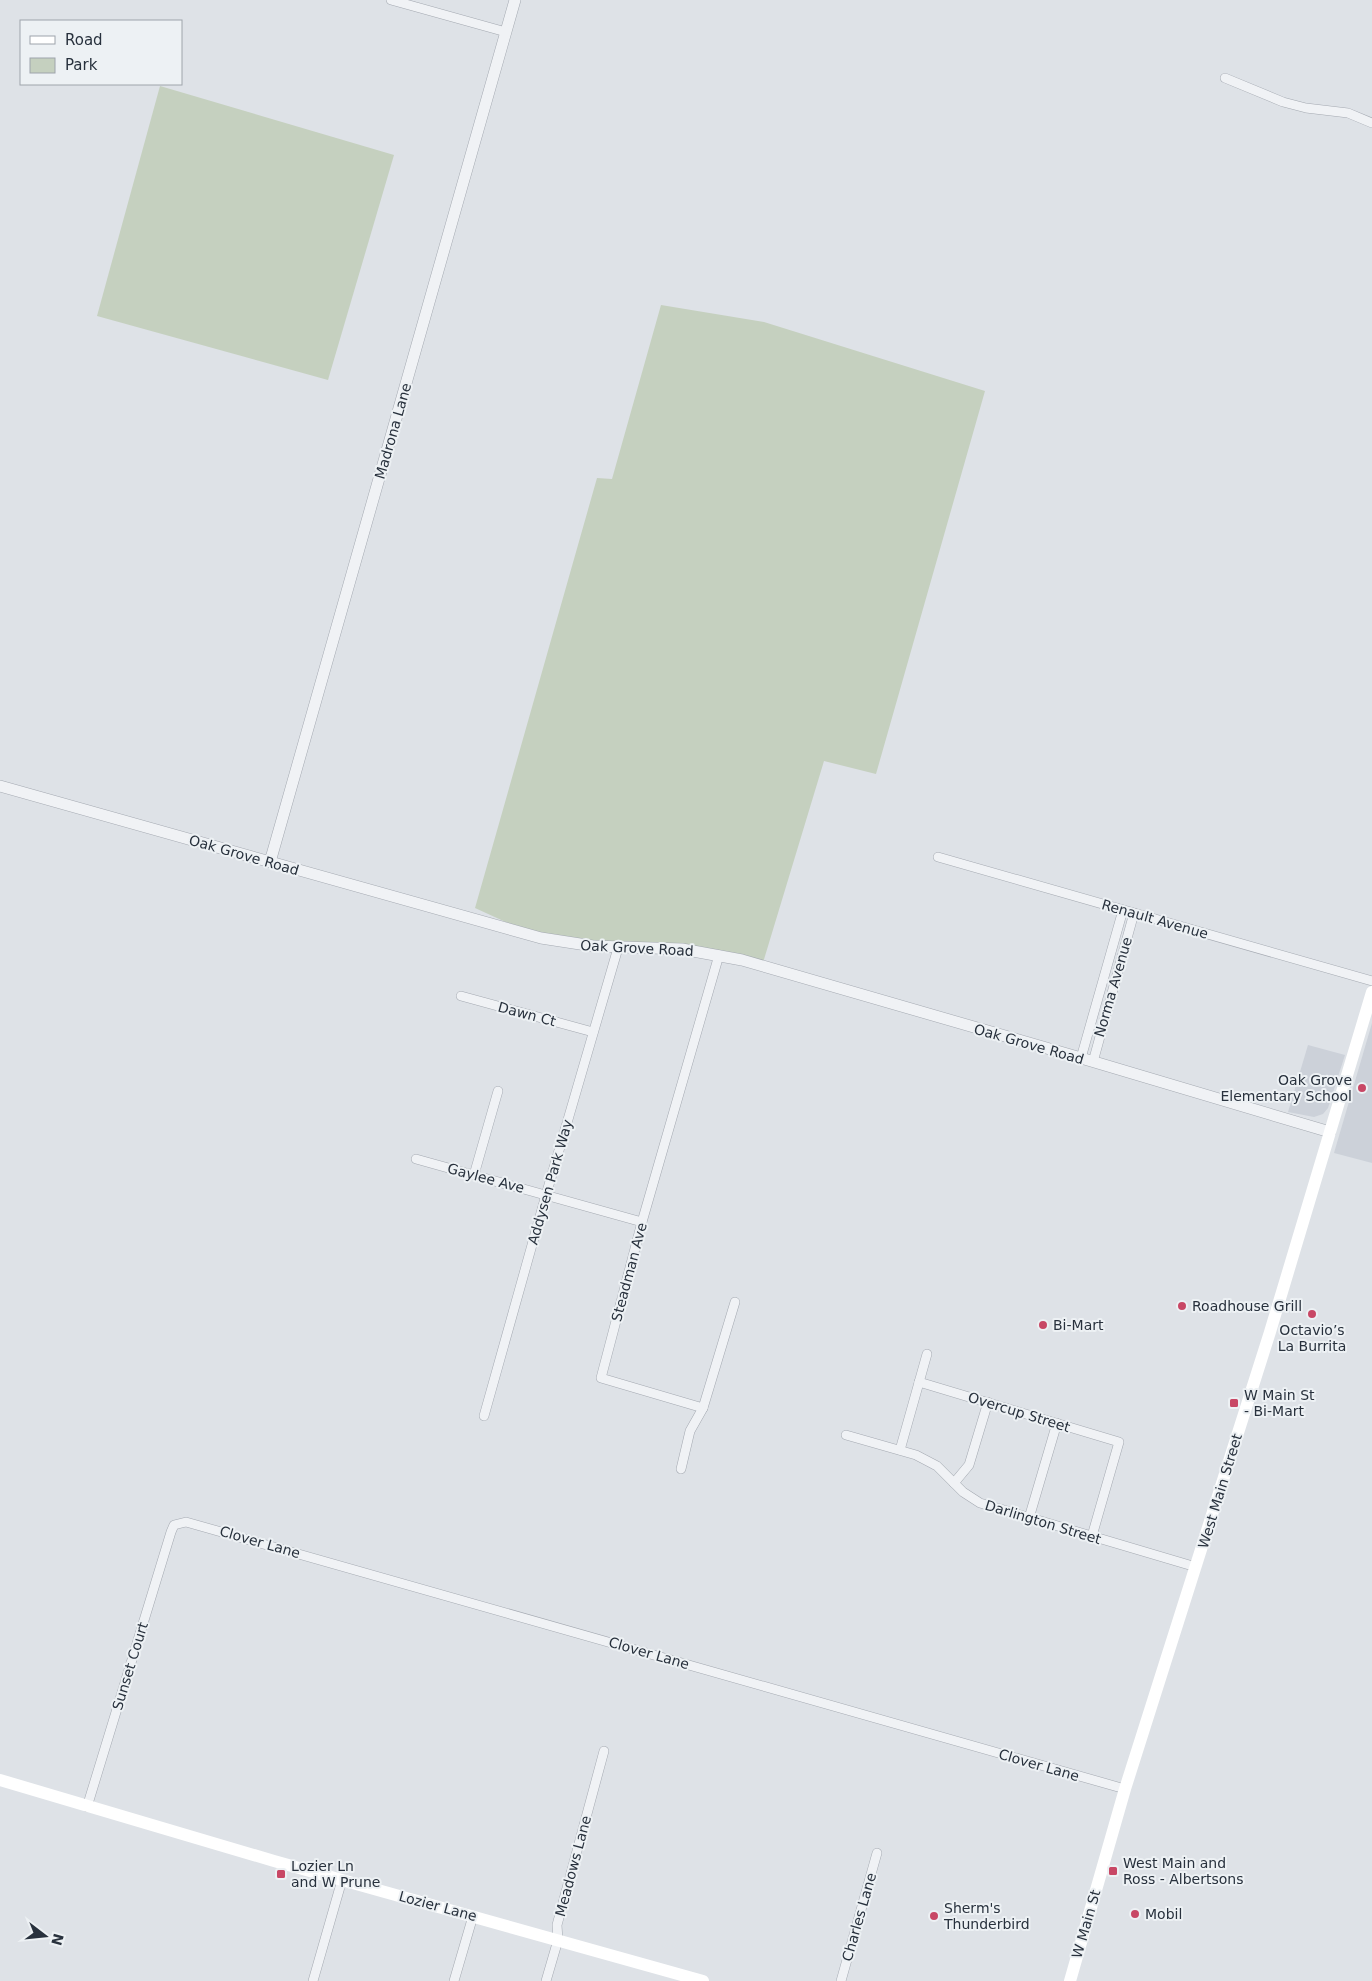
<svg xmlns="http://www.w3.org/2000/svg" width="1372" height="1981" viewBox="0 0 1372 1981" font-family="'DejaVu Sans',sans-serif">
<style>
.built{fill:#ccd1d9}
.green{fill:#c5d0bf}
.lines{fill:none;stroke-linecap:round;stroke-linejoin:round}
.minor-casing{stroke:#a4a9b1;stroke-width:10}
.tertiary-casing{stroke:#a4a9b1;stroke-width:12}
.minor{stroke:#f0f2f5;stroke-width:9}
.tertiary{stroke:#f0f2f5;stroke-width:11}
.secondary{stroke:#fff;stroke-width:12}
.poi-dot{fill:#c84765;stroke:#edf1f4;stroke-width:2}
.labels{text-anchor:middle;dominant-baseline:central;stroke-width:4;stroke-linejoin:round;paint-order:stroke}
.street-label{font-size:14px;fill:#28313d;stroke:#edf1f4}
.poi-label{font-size:14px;fill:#28313d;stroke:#edf1f4;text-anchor:start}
</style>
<rect width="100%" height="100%" fill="#dee2e7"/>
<g class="built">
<path d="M 1372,1023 L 1372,1163 L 1334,1153 Z"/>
<path d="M 1308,1045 L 1345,1055 L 1328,1108 L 1323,1114 L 1314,1117 L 1288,1112 Z"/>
</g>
<g class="green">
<path d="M 160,86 L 394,155 L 328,380 L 97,316 Z"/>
<path d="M 661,305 L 764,322 L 985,391 L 876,774 L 824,761 L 762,966 L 701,952 L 541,938 L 475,908 L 597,478 L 612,479 Z"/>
</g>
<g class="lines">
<defs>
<g id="minor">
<path d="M 391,0 L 506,32"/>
<path d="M 1225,78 L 1283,102 L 1306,108 L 1348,113 L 1372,123"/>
<path d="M 938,857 L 1372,981"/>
<path d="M 719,955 L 642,1222 L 601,1378 L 703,1408 L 735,1302"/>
<path d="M 461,996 L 593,1032"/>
<path d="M 1081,1058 L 1123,910"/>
<path d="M 1093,1062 L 1134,913"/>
<path d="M 416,1159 L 642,1222"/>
<path d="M 474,1175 L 498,1091"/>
<path d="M 919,1382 L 1119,1442 L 1092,1536"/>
<path d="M 484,1416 L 546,1195 L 618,948"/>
<path d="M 846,1435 L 916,1455 L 937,1466 L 963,1492 L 980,1503 L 1196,1567"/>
<path d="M 900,1450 L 927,1354"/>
<path d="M 681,1469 L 690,1431 L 703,1408"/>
<path d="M 954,1483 L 969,1465 L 988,1402"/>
<path d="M 1029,1518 L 1057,1423"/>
<path d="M 87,1807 L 171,1532 L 174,1525 L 186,1522 L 1125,1789"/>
<path d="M 313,1981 L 342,1880"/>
<path d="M 454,1981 L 473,1916"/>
<path d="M 546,1981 L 558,1940 L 557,1925 L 604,1751"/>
<path d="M 841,1981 L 877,1853"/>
</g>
<g id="tertiary">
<path d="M 0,786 L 541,938 L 593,946 L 682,949 L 742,960 L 1081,1058 L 1330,1132"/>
<path d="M 270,862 L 515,0"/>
</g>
</defs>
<use href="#minor" class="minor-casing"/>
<use href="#tertiary" class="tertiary-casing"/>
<use href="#minor" class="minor"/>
<use href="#tertiary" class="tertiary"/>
<g class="secondary">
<path d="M 0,1780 L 274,1861 L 703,1981"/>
<path d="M 1070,1981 L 1125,1789 L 1270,1332 L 1372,992"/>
</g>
</g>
<g class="poi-dot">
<circle cx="1362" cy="1088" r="5"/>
<circle cx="1182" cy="1306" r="5"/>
<circle cx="1312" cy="1314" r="5"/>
<circle cx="1043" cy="1325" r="5"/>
<rect x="1229" y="1398" width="10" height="10" rx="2.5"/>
<rect x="1108" y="1866" width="10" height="10" rx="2.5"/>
<rect x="276" y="1869" width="10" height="10" rx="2.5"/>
<circle cx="1135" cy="1914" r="5"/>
<circle cx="934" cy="1916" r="5"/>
</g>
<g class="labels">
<g class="street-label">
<text transform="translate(393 431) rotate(-74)">Madrona Lane</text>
<text transform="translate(244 855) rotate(16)">Oak Grove Road</text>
<text transform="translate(1155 919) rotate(16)">Renault Avenue</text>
<text transform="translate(637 948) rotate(3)">Oak Grove Road</text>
<text transform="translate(1113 987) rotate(-74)">Norma Avenue</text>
<text transform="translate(527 1014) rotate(15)">Dawn Ct</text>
<text transform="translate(1029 1044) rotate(16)">Oak Grove Road</text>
<text transform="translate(486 1178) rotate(15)">Gaylee Ave</text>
<text transform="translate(550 1182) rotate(-74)">Addysen Park Way</text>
<text transform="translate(629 1272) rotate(-75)">Steadman Ave</text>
<text transform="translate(1019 1412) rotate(17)">Overcup Street</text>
<text transform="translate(1220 1491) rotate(-73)">West Main Street</text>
<text transform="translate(1043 1522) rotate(17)">Darlington Street</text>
<text transform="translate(260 1542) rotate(16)">Clover Lane</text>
<text transform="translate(649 1653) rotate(16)">Clover Lane</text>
<text transform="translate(130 1666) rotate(-73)">Sunset Court</text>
<text transform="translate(1039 1765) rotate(16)">Clover Lane</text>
<text transform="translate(573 1866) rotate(-75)">Meadows Lane</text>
<text transform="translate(438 1906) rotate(15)">Lozier Lane</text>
<text transform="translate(859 1917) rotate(-74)">Charles Lane</text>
<text transform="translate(1086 1924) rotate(-74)">W Main St</text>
</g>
<g class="poi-label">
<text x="1352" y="1080" text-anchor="end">Oak Grove<tspan x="1352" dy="16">Elementary School</tspan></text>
<text x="1192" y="1306">Roadhouse Grill</text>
<text x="1053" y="1325">Bi-Mart</text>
<text x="1312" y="1330" text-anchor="middle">Octavio’s<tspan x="1312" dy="16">La Burrita</tspan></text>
<text x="1244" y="1395">W Main St<tspan x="1244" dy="16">- Bi-Mart</tspan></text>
<text x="1123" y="1863">West Main and<tspan x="1123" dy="16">Ross - Albertsons</tspan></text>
<text x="291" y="1866">Lozier Ln<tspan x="291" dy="16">and W Prune</tspan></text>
<text x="944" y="1908">Sherm's<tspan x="944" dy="16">Thunderbird</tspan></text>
<text x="1145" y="1914">Mobil</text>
</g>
</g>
<rect x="20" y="20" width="162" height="65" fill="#edf1f4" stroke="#9ea4ab"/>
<rect x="30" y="36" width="25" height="8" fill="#ffffff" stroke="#9ea4ab"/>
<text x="65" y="45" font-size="15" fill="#28313d">Road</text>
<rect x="30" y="58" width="25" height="15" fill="#c5d0bf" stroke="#9ea4ab"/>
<text x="65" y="70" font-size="15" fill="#28313d">Park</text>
<g transform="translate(45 1936) rotate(106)" stroke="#edf1f4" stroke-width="4" paint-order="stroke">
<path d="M0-4L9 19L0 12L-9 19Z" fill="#28313d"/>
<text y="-8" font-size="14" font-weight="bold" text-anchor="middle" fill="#28313d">N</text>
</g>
</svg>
